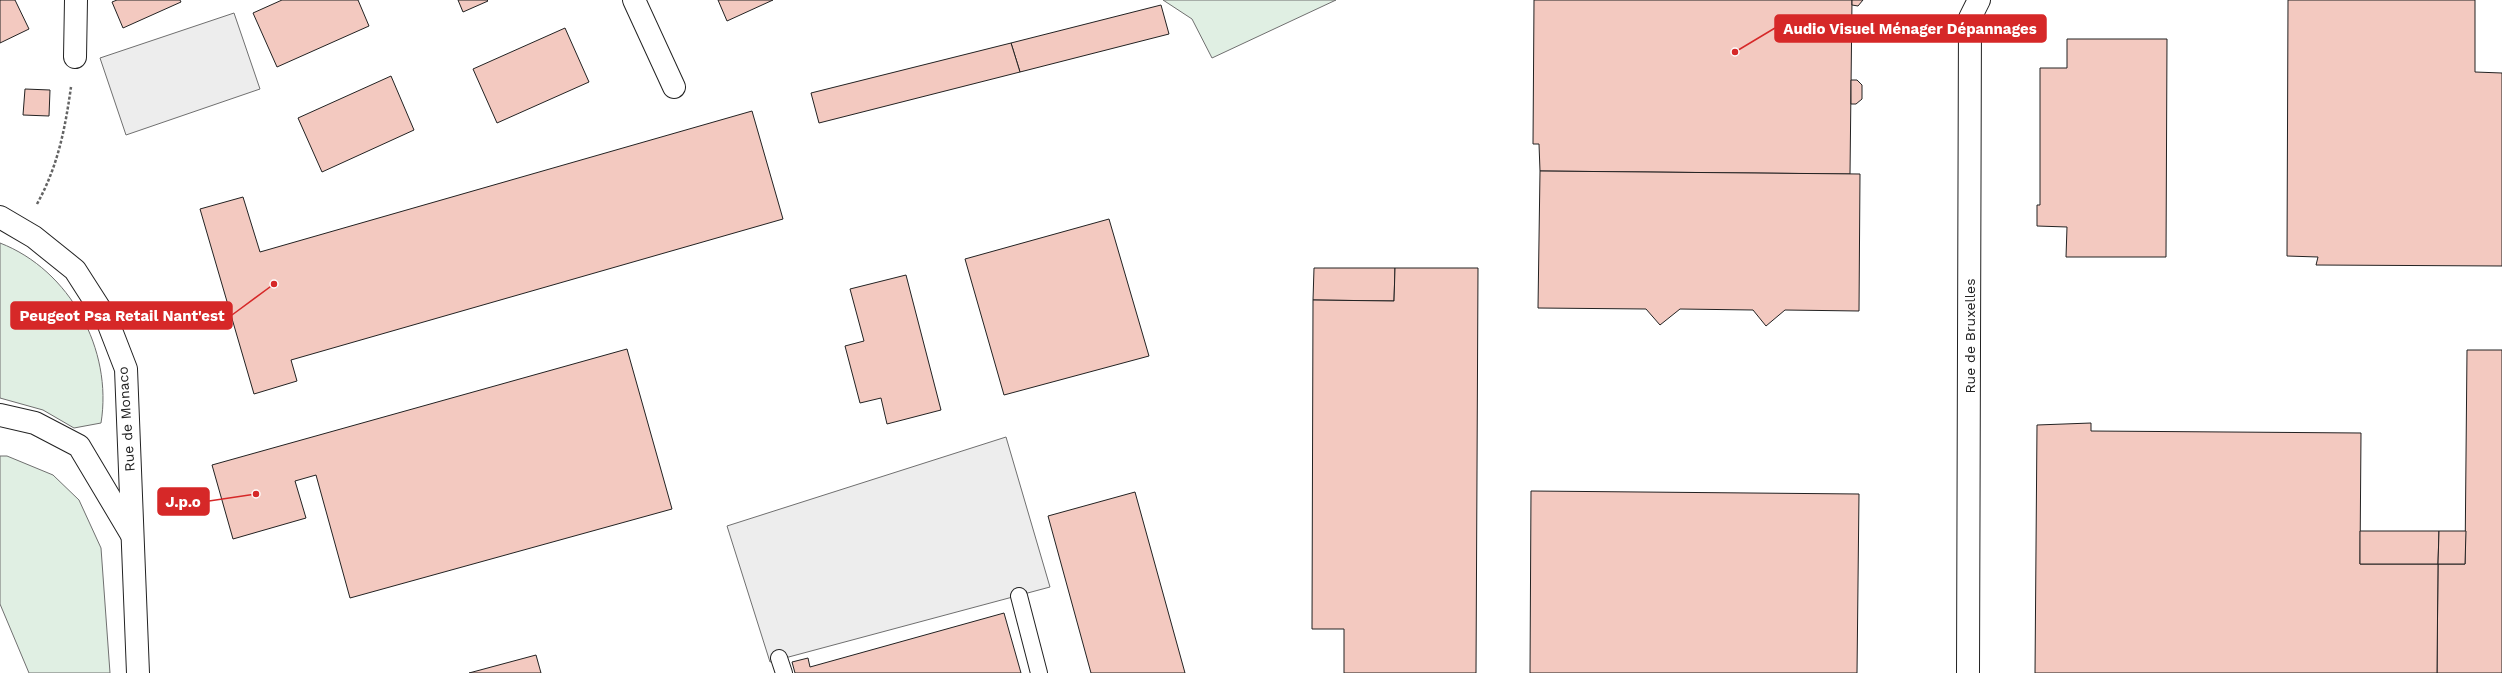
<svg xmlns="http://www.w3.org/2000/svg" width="2502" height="673" viewBox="0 0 2502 673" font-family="'Work Sans',sans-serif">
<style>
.green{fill:#e0efe3;stroke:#6f6f6f}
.parking{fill:#ededed;stroke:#6f6f6f}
.building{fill:#f3c9c0;stroke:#222}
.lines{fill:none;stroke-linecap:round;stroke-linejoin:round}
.service-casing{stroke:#222;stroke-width:18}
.minor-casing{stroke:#222;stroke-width:24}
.path{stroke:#646464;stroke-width:2.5;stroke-dasharray:3 2;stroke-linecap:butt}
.service{stroke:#fff;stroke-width:16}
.minor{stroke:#fff;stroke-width:22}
.labels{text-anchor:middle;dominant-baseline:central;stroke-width:3;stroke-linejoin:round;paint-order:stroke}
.street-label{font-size:14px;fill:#222;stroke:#fff}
.leader{fill:none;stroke:#d62828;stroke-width:1.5}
.callout-dot{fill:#d62828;stroke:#fff;stroke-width:1.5}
.callout{fill:#d62828;stroke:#d62828;stroke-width:1.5}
.callout-label{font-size:15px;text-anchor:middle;font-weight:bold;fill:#fff}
</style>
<rect width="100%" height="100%" fill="#fff"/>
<g class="green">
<path d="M 1163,0 L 1336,0 L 1212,58 L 1192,19 Z"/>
<path d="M 0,243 C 70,270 113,350 101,423 L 74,428 L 43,410 L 0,398 Z"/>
<path d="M 0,456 L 7,456 L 53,475 L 79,500 L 101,548 L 110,673 L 29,673 L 0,604 Z"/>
</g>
<g class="parking">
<path d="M 234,13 L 260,89 L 126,135 L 100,58 Z"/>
<path d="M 1006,437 L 1050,587 L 770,662 L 727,526 Z"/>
</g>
<g class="building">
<path d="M 0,0 L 15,0 L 29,29 L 0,43 Z"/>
<path d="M 117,0 L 180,0 L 181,2 L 123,28 L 112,2 Z"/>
<path d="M 282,0 L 358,0 L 369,26 L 277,67 L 253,13 Z"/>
<path d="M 458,0 L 487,0 L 488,1 L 463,12 Z"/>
<path d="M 718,0 L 773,0 L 727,21 Z"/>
<path d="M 1534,0 L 1852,0 L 1850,174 L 1540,171 L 1539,144 L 1533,144 Z"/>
<path d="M 1852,0 L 1863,0 L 1858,6 L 1852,5 Z"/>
<path d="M 2288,0 L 2475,0 L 2475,72 L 2502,73 L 2502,266 L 2316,265 L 2318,257 L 2287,256 Z"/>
<path d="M 1161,5 L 1169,34 L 1020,72 L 1011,43 Z"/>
<path d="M 565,28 L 589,82 L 497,123 L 473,69 Z"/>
<path d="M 2067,39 L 2167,39 L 2166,257 L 2066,257 L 2067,227 L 2037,226 L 2037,205 L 2040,205 L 2040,68 L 2067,68 Z"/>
<path d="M 1011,43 L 1020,72 L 819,123 L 811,93 Z"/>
<path d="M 391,76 L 414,130 L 322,172 L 298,118 Z"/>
<path d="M 1851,80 L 1857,80 L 1862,85 L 1862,99 L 1856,104 L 1851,104 Z"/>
<path d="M 25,89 L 50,90 L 49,116 L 23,115 Z"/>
<path d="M 752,111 L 783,219 L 291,360 L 297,381 L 254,394 L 200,209 L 243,197 L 260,252 Z"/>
<path d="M 1540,171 L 1860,174 L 1859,311 L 1785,310 L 1766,326 L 1753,310 L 1680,309 L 1660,325 L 1646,309 L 1538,308 Z"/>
<path d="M 1109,219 L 1149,356 L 1004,395 L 965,259 Z"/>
<path d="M 1314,268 L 1395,268 L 1394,301 L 1313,300 Z"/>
<path d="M 1395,268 L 1478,268 L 1476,673 L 1344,673 L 1344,629 L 1312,629 L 1313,300 L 1394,301 Z"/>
<path d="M 906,275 L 941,410 L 887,424 L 881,398 L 860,403 L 845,346 L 864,341 L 850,289 Z"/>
<path d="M 627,349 L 672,509 L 350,598 L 316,475 L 295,481 L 306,518 L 233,539 L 212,465 Z"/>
<path d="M 2467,350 L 2502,350 L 2502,673 L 2437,673 L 2438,564 L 2465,564 Z"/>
<path d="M 2091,423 L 2091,431 L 2361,433 L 2360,564 L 2438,564 L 2437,673 L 2035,673 L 2037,425 Z"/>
<path d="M 1531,491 L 1859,494 L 1857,673 L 1530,673 Z"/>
<path d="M 1135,492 L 1185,673 L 1091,673 L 1048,516 Z"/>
<path d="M 2360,531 L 2439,531 L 2438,564 L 2360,564 Z"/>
<path d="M 2439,531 L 2466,531 L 2465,564 L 2438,564 Z"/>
<path d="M 1004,613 L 1021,673 L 795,673 L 792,662 L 808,658 L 810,667 Z"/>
<path d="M 536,655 L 541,673 L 469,673 Z"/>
</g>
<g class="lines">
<defs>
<g id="service">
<path d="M 1019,596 L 1039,673"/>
<path d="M 779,658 L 784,673"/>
</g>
<g id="minor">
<path d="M 634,0 L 674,87"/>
<path d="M 75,57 L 76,0"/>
<path d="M 0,217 L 34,237 L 75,270 L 107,320 L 126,369 L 138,673"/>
<path d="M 0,415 L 35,423 L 79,446 L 132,535"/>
<path d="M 1968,673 L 1970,18 L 1979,0"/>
</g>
</defs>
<use href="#service" class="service-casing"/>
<use href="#minor" class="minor-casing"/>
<path class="path" d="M 37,204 C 58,166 65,129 71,87"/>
<use href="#service" class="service"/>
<use href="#minor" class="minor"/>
</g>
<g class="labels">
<g class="street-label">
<text transform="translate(1970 336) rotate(-90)">Rue de Bruxelles</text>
<text transform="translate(126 419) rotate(-94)">Rue de Monaco</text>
</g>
</g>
<path class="leader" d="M1735 52L1775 28M274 284L232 315M256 494L209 501"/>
<g class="callout-dot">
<circle cx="1735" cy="52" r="4"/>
<circle cx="274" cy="284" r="4"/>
<circle cx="256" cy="494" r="4"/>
</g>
<g class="callout">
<rect x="1775" y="15" width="271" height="27" rx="4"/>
<rect x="11" y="302" width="221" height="27" rx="4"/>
<rect x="158" y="488" width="51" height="27" rx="4"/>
</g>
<g class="callout-label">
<text x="1910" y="34">Audio Visuel Ménager Dépannages</text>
<text x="122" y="321">Peugeot Psa Retail Nant'est</text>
<text x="183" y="507">J.p.o</text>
</g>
</svg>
